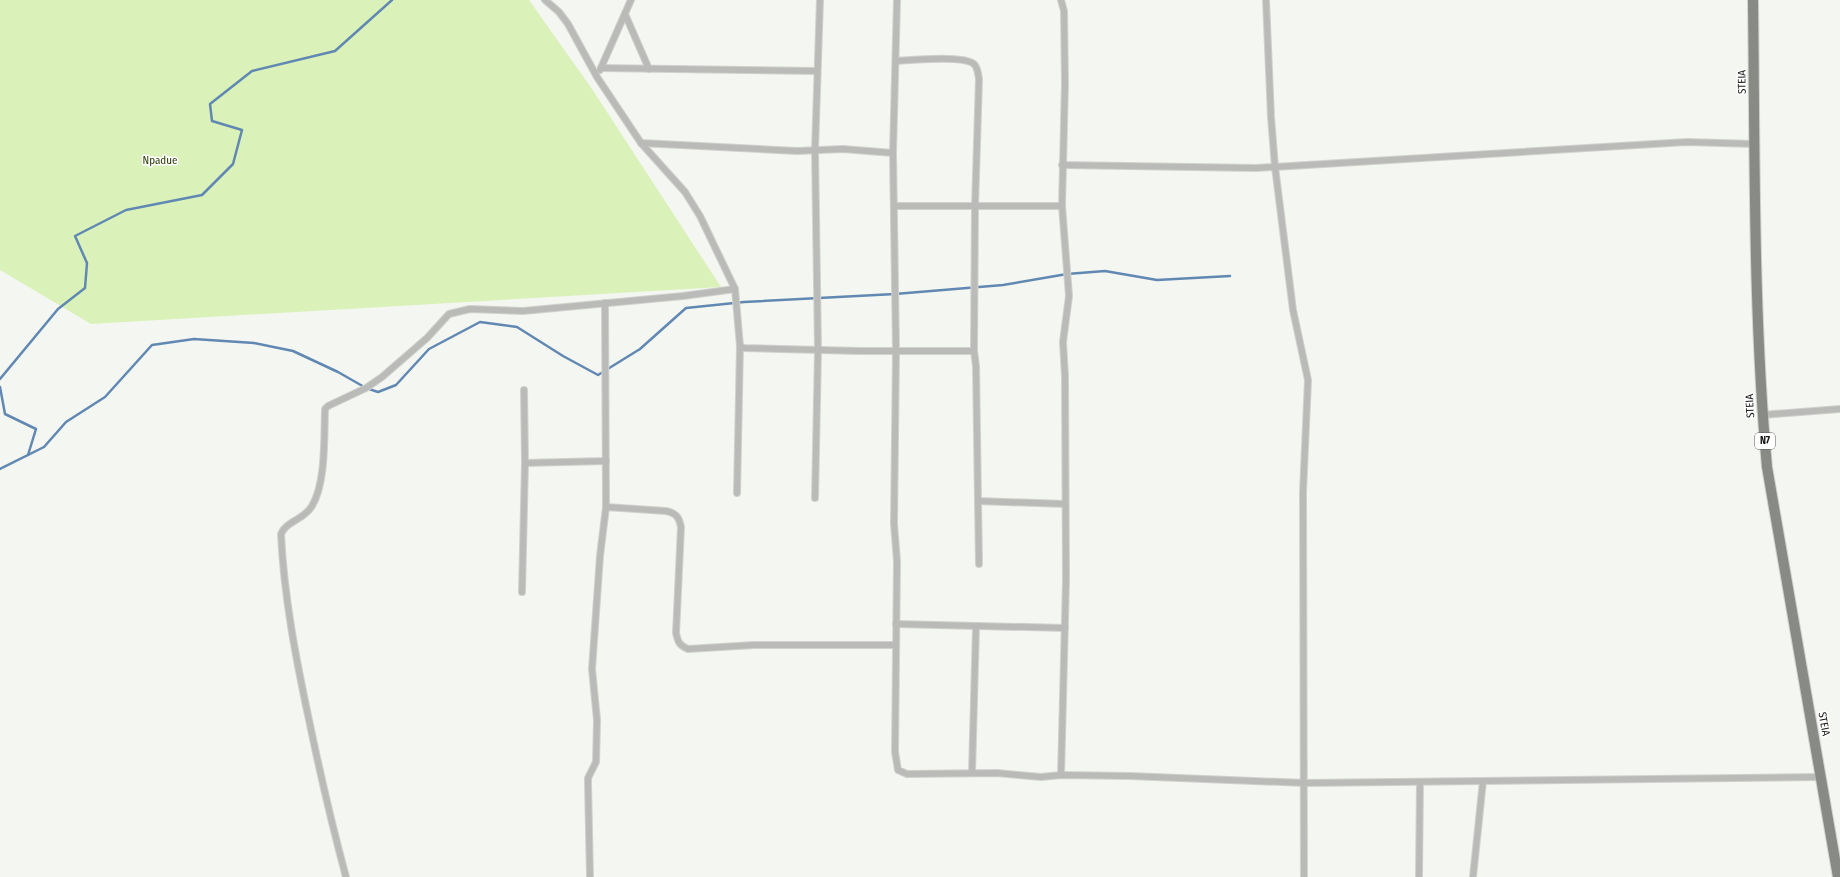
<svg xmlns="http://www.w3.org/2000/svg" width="1840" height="877" viewBox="0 0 1840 877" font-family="'Fira Sans Condensed',sans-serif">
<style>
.green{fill:#daf2b9}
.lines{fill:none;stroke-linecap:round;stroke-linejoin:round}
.stream{stroke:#6188b2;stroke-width:2.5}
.minor-casing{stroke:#d0d2cd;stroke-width:8}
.primary-casing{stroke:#d0d2cd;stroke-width:12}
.minor{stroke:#babbb9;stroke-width:6}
.primary{stroke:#888a86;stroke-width:10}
.labels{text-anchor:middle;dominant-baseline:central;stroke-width:3;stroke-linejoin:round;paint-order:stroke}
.shield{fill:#fff;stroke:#5a5b5a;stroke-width:1}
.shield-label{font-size:10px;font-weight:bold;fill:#141513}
.street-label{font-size:11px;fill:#141513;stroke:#fff}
.park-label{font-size:11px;fill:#293b03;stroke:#fff}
</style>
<rect width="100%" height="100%" fill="#f4f6f1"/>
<path class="green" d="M 0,0 L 529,0 L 592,89 L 721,287 L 91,324 L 0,270 Z"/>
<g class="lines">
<g class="stream">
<path d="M 0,379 L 58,309 L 85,288 L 87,263 L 75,236 L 126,210 L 202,195 L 233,164 L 242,130 L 212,121 L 210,104 L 252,71 L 335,51 L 392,0"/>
<path d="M 0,387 L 5,414 L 36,429 L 28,455"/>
<path d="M 0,469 L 44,447 L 66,422 L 105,397 L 152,345 L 194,339 L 254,343 L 293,351 L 338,372 L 366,388 L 378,392 L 396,385 L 429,349 L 480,322 L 517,327 L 563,356 L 598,375 L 640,349 L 686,308 L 744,302 L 895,294 L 1003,285 L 1067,274 L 1105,271 L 1157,280 L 1230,276"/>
</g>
<defs>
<g id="minor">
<path d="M 545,0 L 559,12 L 568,24 L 597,77 L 641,143 L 685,192 L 700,216 L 735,289 L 740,346 L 737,493"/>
<path d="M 897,0 L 893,153 L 896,351 L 894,524 L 897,561 L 895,752 L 898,770 L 907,774 L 997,773 L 1041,777 L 1061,775 L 1130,776 L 1305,783 L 1821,777"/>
<path d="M 1061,0 L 1064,11 L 1065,83 L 1062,206 L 1069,296 L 1063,342 L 1065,376 L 1066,581 L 1061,775"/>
<path d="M 1266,0 L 1271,117 L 1275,167 L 1293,310 L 1308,380 L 1303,492 L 1304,877"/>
<path d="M 625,14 L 649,69"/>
<path d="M 896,61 C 912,60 963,55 974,64 C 978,68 978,74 979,79 L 975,207 L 974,351"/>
<path d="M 601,68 L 817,71"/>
<path d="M 600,70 L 631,0"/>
<path d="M 641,143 L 797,151 L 843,149 L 893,153"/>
<path d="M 1062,165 L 1256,168 L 1687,142 L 1754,144"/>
<path d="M 894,206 L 1062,206"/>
<path d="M 605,303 L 606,507"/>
<path d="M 740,346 L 744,348 L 860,351 L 974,351 L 976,366 L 978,501 L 1065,504"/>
<path d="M 1762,415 L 1840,409"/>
<path d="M 525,463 L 606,461"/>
<path d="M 815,498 L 818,350 L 815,150 L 820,0"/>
<path d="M 978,501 L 979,564"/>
<path d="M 522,592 L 525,463 L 524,390"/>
<path d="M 896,624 L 1065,628"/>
<path d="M 972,773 L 976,627"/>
<path d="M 346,877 C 332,825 320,773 309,720 C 296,659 284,597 281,534 C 286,521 304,520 312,506 C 326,483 324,437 325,409 L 328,406 L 366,388 L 382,377 L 427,338 L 449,314 L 470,309 L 523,311 L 683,296 L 735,289"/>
<path d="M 590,877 L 588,784 L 588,778 L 596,762 L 597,720 L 592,669 L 600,556 L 606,507 L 666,511 C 676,513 679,517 681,527 L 676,633 C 678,642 679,645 688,649 L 754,645 L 895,645"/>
<path d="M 1419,877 L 1420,782"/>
<path d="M 1473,877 L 1483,781"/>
</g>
<path id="primary" d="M 1753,0 C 1755,156 1753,312 1767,467 L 1838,877"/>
</defs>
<use href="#minor" class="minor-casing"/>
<use href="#primary" class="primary-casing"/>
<use href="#minor" class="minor"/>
<use href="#primary" class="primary"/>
</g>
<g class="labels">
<rect class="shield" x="1755" y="433" width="20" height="16" rx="3"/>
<g class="shield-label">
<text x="1765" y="441">N7</text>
</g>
<g class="street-label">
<text transform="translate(1742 82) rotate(-91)">STEIA</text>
<text transform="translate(1750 406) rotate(-93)">STEIA</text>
<text transform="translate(1824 724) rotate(80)">STEIA</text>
</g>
<g class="park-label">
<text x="160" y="160">Npadue</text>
</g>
</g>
</svg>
